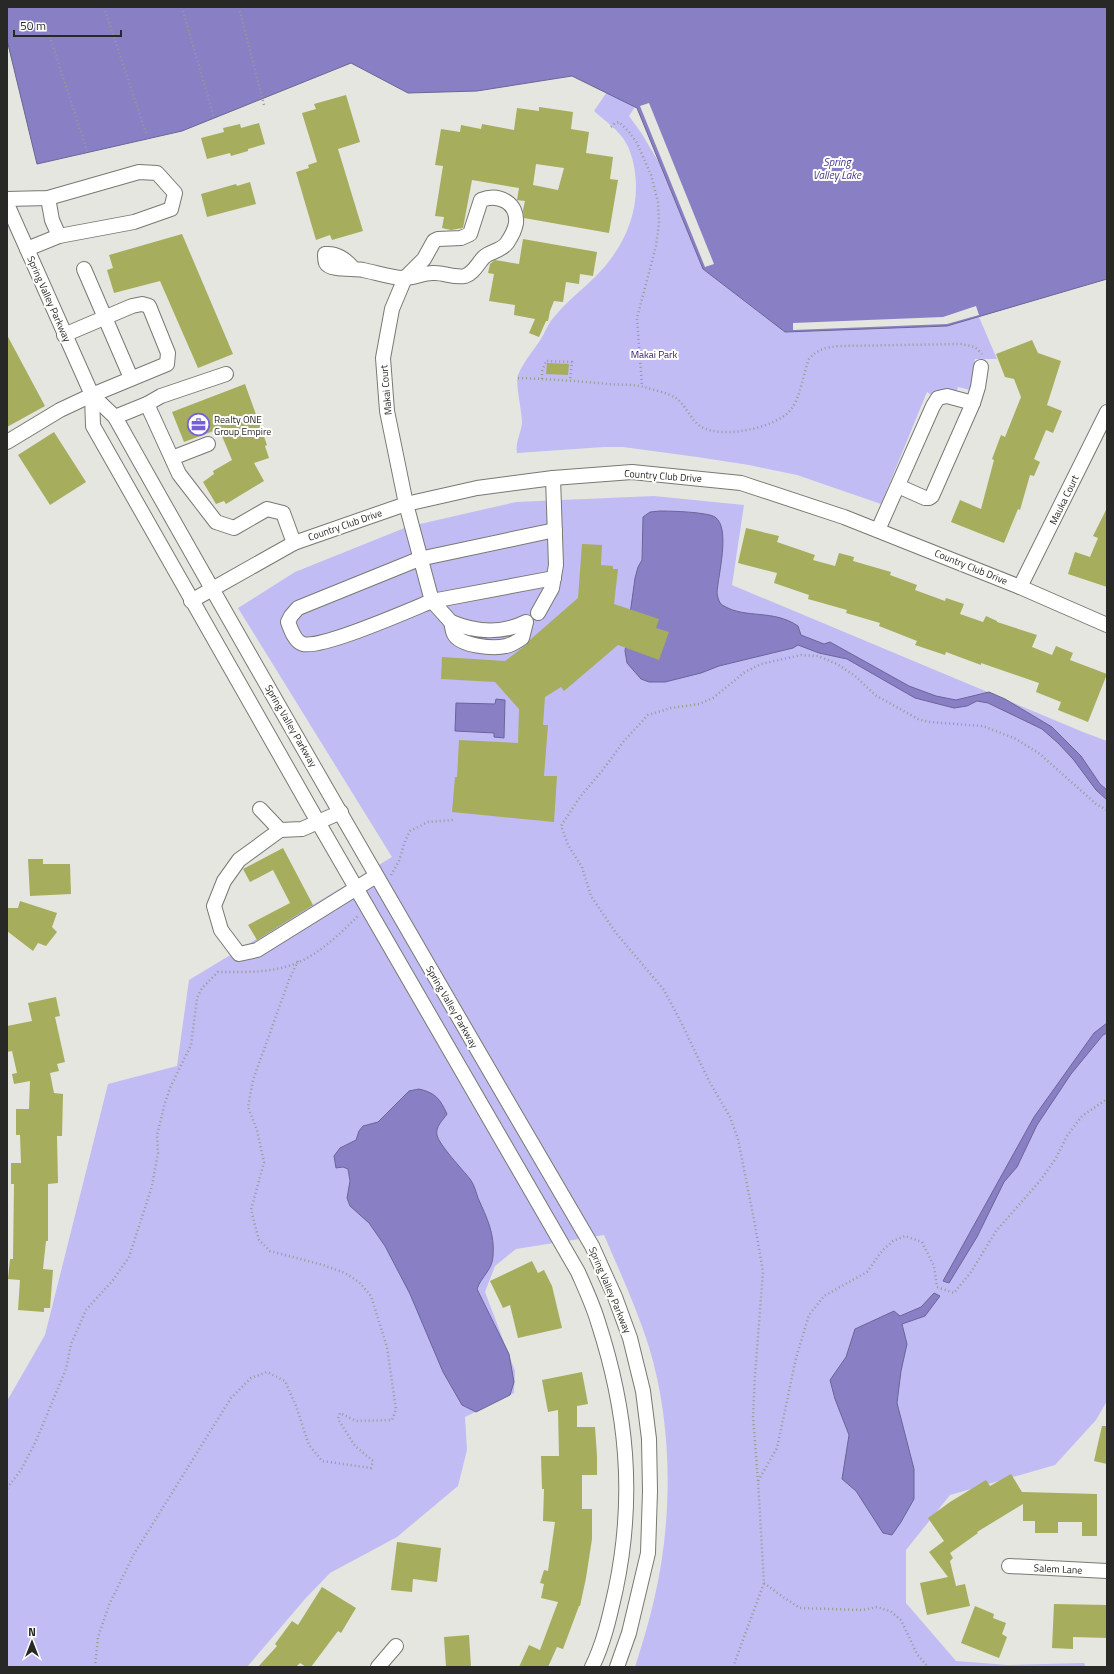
<svg xmlns="http://www.w3.org/2000/svg" width="1114" height="1674" viewBox="0 0 1114 1674" font-family="'Titillium Web',sans-serif">
<style>
.green{fill:#c1bcf4}
.water{fill:#887fc5;stroke:#6b6595}
.pier{fill:#e5e6df}
.building{fill:#a6ad5d;fill-rule:evenodd}
.lines{fill:none;stroke-linecap:round;stroke-linejoin:round}
.minor-casing{stroke:#787973;stroke-width:16}
.path{stroke:#989994;stroke-width:2.5;stroke-dasharray:1 3;stroke-linecap:butt}
.minor{stroke:#fff;stroke-width:14}
.labels{text-anchor:middle;dominant-baseline:central;stroke-width:4;stroke-linejoin:round;paint-order:stroke}
.street-label{font-size:10px;fill:#282826;stroke:#fffffe}
.park-label{font-size:10px;fill:#2d1266;stroke:#fffffe}
.poi-label{font-size:10px;fill:#282826;stroke:#fffffe;text-anchor:start}
.water-label{font-size:11px;font-style:italic;fill:#4a378c;stroke:#fffffe}
</style>
<rect width="100%" height="100%" fill="#e5e6df"/>
<g class="green">
<path d="M 613,83 L 635,107 L 629,116 L 642,134 L 658,161 L 703,269 L 785,332 L 947,326 L 979,317 L 997,359 L 975,359 L 970,390 L 958,387 L 956,393 L 941,401 L 927,392 L 881,504 L 797,475 L 749,465 L 697,457 L 623,447 L 604,447 L 517,453 C 515,443 521,433 522,423 C 522,411 515,384 518,375 C 523,363 532,352 539,342 C 545,333 548,323 555,316 C 567,301 583,289 596,276 C 620,252 636,221 636,187 C 636,173 633,155 626,143 C 619,130 605,121 594,111 Z"/>
<path d="M 654,496 L 744,505 L 732,585 L 1083,732 L 1107,741 L 1107,1401 L 1096,1420 L 1055,1465 L 950,1495 L 906,1550 L 906,1603 L 956,1661 L 1008,1665 L 1084,1663 L 1086,1667 L 635,1667 C 642,1645 649,1622 654,1600 C 673,1520 673,1426 649,1347 C 637,1309 620,1272 604,1235 L 516,1249 L 495,1266 L 485,1292 L 515,1371 L 514,1393 L 465,1417 L 467,1450 L 458,1486 L 397,1537 L 330,1573 L 305,1599 L 247,1667 L 7,1667 L 7,1401 L 45,1335 L 108,1084 L 177,1066 L 189,980 L 392,857 L 238,608 L 295,572 L 407,527 L 516,502 Z"/>
</g>
<g class="water">
<path d="M 7,7 L 1107,7 L 1107,279 L 947,326 L 785,332 L 703,269 L 637,108 L 572,76 L 477,91 L 408,93 L 351,63 L 182,131 L 37,164 L 7,40 Z"/>
<path d="M 660,511 C 671,511 707,512 715,517 C 731,528 718,575 717,593 C 718,598 719,604 724,606 C 746,619 773,609 798,626 L 801,635 L 824,644 L 830,642 L 909,686 L 936,696 L 956,700 L 989,692 L 1005,699 L 1052,727 L 1081,756 L 1100,784 L 1107,790 L 1107,800 L 1096,790 L 1073,759 L 1058,743 L 1042,729 L 988,703 L 977,701 L 967,706 L 954,708 L 915,698 L 847,659 L 819,653 L 798,645 L 793,648 L 719,666 L 701,673 L 665,682 L 649,682 L 641,679 L 627,663 L 625,651 L 635,578 L 638,567 L 642,560 L 643,517 L 650,512 Z"/>
<path d="M 496,699 L 505,700 L 504,738 L 494,737 L 494,733 L 455,731 L 456,703 L 495,704 Z"/>
<path d="M 1107,1023 L 1107,1033 L 1103,1035 L 1071,1074 L 1037,1125 L 1017,1167 L 1004,1182 L 977,1237 L 949,1283 L 943,1281 L 1034,1117 L 1094,1033 Z"/>
<path d="M 419,1089 C 436,1093 440,1099 447,1114 C 443,1120 435,1127 437,1135 C 439,1145 463,1170 470,1179 C 474,1184 476,1192 478,1198 C 487,1218 495,1234 493,1256 C 493,1269 481,1277 477,1289 L 509,1354 L 514,1382 L 510,1395 L 476,1412 L 462,1405 L 443,1372 L 410,1294 L 385,1246 L 369,1223 L 350,1206 L 347,1198 L 350,1181 L 348,1169 L 343,1167 L 336,1168 L 334,1156 L 340,1148 L 356,1140 L 359,1131 L 363,1126 L 378,1122 L 409,1091 Z"/>
<path d="M 934,1293 L 940,1296 L 925,1316 L 902,1324 L 907,1344 L 901,1371 L 897,1403 L 914,1469 L 914,1499 L 901,1522 L 892,1535 L 883,1533 L 856,1491 L 842,1479 L 849,1435 L 835,1399 L 830,1380 L 846,1357 L 855,1329 L 894,1311 L 900,1316 L 921,1307 Z"/>
</g>
<g class="pier">
<path d="M 649,103 L 714,264 L 705,267 L 640,106 Z"/>
<path d="M 976,306 L 979,315 L 947,324 L 793,330 L 793,323 L 943,317 Z"/>
</g>
<g class="building">
<path d="M 346,95 L 360,142 L 338,149 L 363,231 L 332,240 L 330,235 L 316,240 L 296,172 L 309,168 L 308,165 L 317,162 L 302,113 L 316,109 L 314,104 Z"/>
<path d="M 539,107 L 573,112 L 571,129 L 589,132 L 586,153 L 613,157 L 610,179 L 618,180 L 609,233 L 524,218 L 523,210 L 525,201 L 517,200 L 519,188 L 472,180 L 463,228 L 451,230 L 442,228 L 444,217 L 435,216 L 443,166 L 435,165 L 441,129 L 460,132 L 461,125 L 481,129 L 482,124 L 514,130 L 517,108 L 539,111 ZM 536,164 L 564,168 L 558,190 L 533,185 Z"/>
<path d="M 259,123 L 265,144 L 248,149 L 248,151 L 231,156 L 230,153 L 207,159 L 201,138 L 224,132 L 223,128 L 240,124 L 241,128 Z"/>
<path d="M 250,182 L 256,204 L 207,217 L 201,194 L 236,184 L 237,186 Z"/>
<path d="M 182,234 L 233,354 L 198,368 L 160,281 L 114,293 L 107,270 L 113,268 L 109,255 Z"/>
<path d="M 523,239 L 597,252 L 593,276 L 580,274 L 579,284 L 566,282 L 563,302 L 554,301 L 550,311 L 548,321 L 546,321 L 539,337 L 529,333 L 535,319 L 514,315 L 515,305 L 489,301 L 494,274 L 488,273 L 490,264 L 495,260 L 519,264 Z"/>
<path d="M 7,335 L 45,406 L 7,427 Z"/>
<path d="M 1032,340 L 1038,353 L 1061,361 L 1047,405 L 1062,411 L 1053,433 L 1046,430 L 1034,459 L 1040,462 L 1034,476 L 1030,475 L 1020,510 L 1018,509 L 1004,543 L 951,522 L 960,500 L 981,509 L 994,460 L 992,459 L 1001,435 L 1005,437 L 1021,397 L 1014,379 L 1005,377 L 996,354 Z"/>
<path d="M 547,363 L 569,364 L 568,375 L 546,374 Z"/>
<path d="M 245,384 L 267,445 L 265,446 L 269,458 L 254,463 L 264,481 L 226,504 L 224,501 L 216,504 L 203,482 L 214,474 L 213,471 L 232,460 L 219,429 L 184,442 L 172,412 Z"/>
<path d="M 54,432 L 86,482 L 50,505 L 18,455 Z"/>
<path d="M 1107,508 L 1107,587 L 1068,574 L 1075,552 L 1090,557 L 1098,538 L 1093,536 Z"/>
<path d="M 746,528 L 779,536 L 777,542 L 815,555 L 813,560 L 835,566 L 839,553 L 854,557 L 853,561 L 891,572 L 890,575 L 917,585 L 915,590 L 945,601 L 946,598 L 964,604 L 960,614 L 983,622 L 986,616 L 997,621 L 997,622 L 1037,635 L 1032,647 L 1052,655 L 1056,646 L 1073,653 L 1070,660 L 1107,674 L 1088,722 L 1058,710 L 1061,702 L 1036,692 L 1039,683 L 981,663 L 981,665 L 946,652 L 945,655 L 915,645 L 917,641 L 879,626 L 880,623 L 846,613 L 847,610 L 808,599 L 809,595 L 774,583 L 777,573 L 738,563 Z"/>
<path d="M 582,544 L 602,545 L 601,565 L 613,566 L 613,569 L 618,569 L 614,604 L 659,619 L 656,628 L 669,632 L 659,660 L 618,645 L 564,691 L 561,687 L 545,697 L 543,725 L 548,725 L 544,776 L 557,776 L 554,822 L 452,812 L 455,777 L 457,777 L 459,740 L 518,743 L 519,709 L 495,682 L 441,679 L 442,657 L 505,661 L 526,645 L 531,639 L 578,598 Z"/>
<path d="M 283,848 L 313,905 L 257,940 L 248,925 L 290,903 L 273,870 L 250,882 L 243,869 Z"/>
<path d="M 28,859 L 43,859 L 43,864 L 70,864 L 71,894 L 30,896 Z"/>
<path d="M 20,901 L 57,913 L 52,927 L 57,932 L 46,946 L 38,943 L 33,951 L 7,931 L 7,908 L 18,908 Z"/>
<path d="M 56,997 L 60,1016 L 55,1017 L 65,1062 L 57,1064 L 59,1071 L 50,1073 L 54,1093 L 63,1094 L 62,1136 L 57,1136 L 58,1183 L 48,1184 L 48,1241 L 46,1241 L 43,1269 L 53,1270 L 50,1308 L 44,1308 L 44,1312 L 18,1310 L 20,1280 L 8,1279 L 10,1259 L 13,1259 L 14,1184 L 11,1184 L 11,1163 L 21,1163 L 20,1135 L 16,1135 L 16,1109 L 29,1109 L 30,1081 L 14,1084 L 12,1074 L 17,1073 L 12,1051 L 7,1052 L 7,1026 L 32,1021 L 28,1003 Z"/>
<path d="M 532,1261 L 538,1273 L 544,1270 L 552,1286 L 562,1328 L 518,1338 L 510,1305 L 503,1308 L 490,1281 Z"/>
<path d="M 582,1372 L 588,1404 L 577,1406 L 577,1427 L 595,1427 L 597,1456 L 597,1475 L 582,1475 L 582,1509 L 592,1509 L 592,1539 L 586,1578 L 580,1606 L 579,1606 L 563,1649 L 557,1647 L 548,1667 L 519,1667 L 529,1645 L 540,1650 L 558,1602 L 541,1598 L 544,1584 L 540,1583 L 544,1570 L 548,1571 L 555,1522 L 543,1521 L 544,1489 L 542,1489 L 541,1456 L 559,1456 L 558,1410 L 548,1412 L 542,1380 Z"/>
<path d="M 1102,1426 L 1107,1426 L 1107,1464 L 1094,1461 Z"/>
<path d="M 1011,1474 L 1022,1492 L 1097,1494 L 1097,1536 L 1082,1536 L 1082,1522 L 1058,1522 L 1058,1533 L 1035,1533 L 1035,1521 L 1023,1521 L 1023,1504 L 977,1532 L 978,1533 L 950,1553 L 953,1558 L 950,1561 L 956,1586 L 965,1584 L 970,1606 L 927,1615 L 920,1583 L 948,1577 L 929,1552 L 944,1541 L 928,1518 L 950,1502 L 986,1480 L 990,1486 Z"/>
<path d="M 397,1542 L 441,1548 L 437,1582 L 413,1579 L 412,1592 L 391,1590 Z"/>
<path d="M 322,1587 L 356,1608 L 341,1633 L 338,1631 L 311,1667 L 306,1667 L 300,1663 L 296,1667 L 258,1667 L 277,1646 L 275,1644 L 292,1621 L 298,1625 Z"/>
<path d="M 1054,1604 L 1107,1605 L 1107,1638 L 1073,1637 L 1073,1649 L 1052,1648 Z"/>
<path d="M 975,1606 L 994,1614 L 993,1618 L 1006,1623 L 1002,1634 L 1007,1637 L 999,1658 L 961,1643 Z"/>
<path d="M 469,1635 L 471,1667 L 446,1667 L 444,1637 Z"/>
</g>
<g class="lines">
<defs>
<g id="minor">
<path d="M 48,198 L 52,220 L 59,236"/>
<path d="M 7,199 L 48,198 L 139,172 L 157,173 L 175,193 L 171,209 L 134,222 L 59,236 L 27,249"/>
<path d="M 7,204 L 92,395 L 115,417 C 271,695 431,971 592,1246 L 615,1297 L 630,1338 L 643,1391 L 649,1439 L 650,1491 L 648,1553 L 629,1633 L 617,1667"/>
<path d="M 353,268 C 345,259 337,253 325,254 C 325,256 325,260 326,263 C 330,271 355,268 363,270 C 374,272 395,279 405,278 C 415,278 424,272 435,273 C 444,273 455,278 465,276 C 474,273 478,263 484,257 C 491,251 501,251 507,243 C 511,237 515,230 516,223 C 518,203 499,193 481,200 L 470,234 L 461,238 L 438,239 L 434,241 L 424,259 L 405,278 L 392,309 L 383,358 L 387,411 L 406,504 L 432,601 L 554,578"/>
<path d="M 84,269 L 131,378"/>
<path d="M 92,395 L 93,426 L 318,822 L 578,1272 C 585,1288 593,1305 598,1322 C 627,1411 635,1496 616,1588 C 610,1615 604,1643 592,1667"/>
<path d="M 973,403 L 978,387 L 981,367"/>
<path d="M 147,404 L 179,474 L 216,522 L 234,528 L 267,509 L 283,513 L 294,543"/>
<path d="M 115,417 L 147,404 L 161,396 L 226,374"/>
<path d="M 7,442 L 60,410 L 92,395 L 167,364 L 168,353 L 149,306 L 142,304 L 132,306 L 64,335"/>
<path d="M 172,458 L 208,444"/>
<path d="M 878,530 L 933,406 L 938,398 L 947,396 L 973,403 L 932,496 L 929,498 L 925,498 L 898,486"/>
<path d="M 1020,587 L 1107,412"/>
<path d="M 191,601 L 294,543 L 406,504 L 477,488 L 553,478 L 632,472 L 741,483 L 844,517 L 1020,587 L 1107,625"/>
<path d="M 538,613 L 552,588 L 556,565 L 553,478"/>
<path d="M 451,622 L 432,601 C 410,610 322,649 303,644 C 295,642 291,630 288,622 L 291,616 L 298,608 L 419,559 L 555,530"/>
<path d="M 451,622 C 475,632 502,634 526,622 L 522,638 C 517,641 512,645 506,646 C 493,649 460,646 454,634 C 452,630 452,625 451,622 Z"/>
<path d="M 260,809 L 280,830 L 302,829 L 341,812"/>
<path d="M 280,830 L 239,860 L 224,881 L 214,906 L 221,930 L 239,954 L 257,950 L 376,876"/>
<path d="M 1009,1566 L 1107,1571"/>
<path d="M 378,1667 L 396,1646"/>
</g>
</defs>
<use href="#minor" class="minor-casing"/>
<g class="path">
<path d="M 104,7 L 147,136"/>
<path d="M 182,7 L 214,118"/>
<path d="M 239,7 L 264,105"/>
<path d="M 46,25 L 88,154"/>
<path d="M 611,127 L 615,123 L 619,122 L 629,132 L 637,143 L 651,175 L 658,202 L 659,223 L 656,246 L 637,318 L 642,386"/>
<path d="M 518,378 C 548,379 578,381 608,384 C 620,385 633,384 644,387 C 654,390 668,393 676,398 C 686,405 690,419 700,426 C 720,440 779,428 792,408 C 801,395 803,374 809,359 C 817,349 827,347 840,346 L 961,344 L 975,347 L 982,354"/>
<path d="M 542,379 L 542,371 L 546,361 L 572,362 L 570,381"/>
<path d="M 391,875 L 399,861 L 405,841 L 410,831 L 428,822 L 453,820"/>
<path d="M 758,1481 L 753,1416 L 755,1375 L 763,1272 L 755,1225 L 738,1139 L 730,1117 L 709,1081 L 682,1024 L 664,990 L 616,933 L 591,896 L 582,867 L 568,845 L 561,826 L 580,797 L 602,771 L 624,741 L 648,715 L 671,708 L 699,704 L 713,698 L 745,672 L 761,664 L 801,655 L 818,656 L 837,664 L 855,676 L 875,695 L 918,719 L 929,722 L 983,726 L 1016,739 L 1040,754 L 1096,804 L 1107,810"/>
<path d="M 7,1488 L 21,1470 L 36,1441 L 66,1369 L 71,1344 L 86,1310 L 113,1280 L 129,1257 L 152,1186 L 158,1153 L 157,1135 L 165,1103 L 170,1088 L 191,1045 L 197,998 L 202,988 L 218,972 C 240,972 263,973 285,967 C 313,960 338,936 358,916"/>
<path d="M 764,1583 L 783,1597 L 800,1608 L 863,1610 L 877,1607 L 890,1611 L 901,1620 L 917,1654 L 928,1667"/>
<path d="M 95,1667 L 98,1637 L 109,1605 L 134,1554 L 231,1398 L 251,1378 L 267,1372 L 285,1381 L 296,1406 L 309,1445 L 322,1461 L 371,1468 L 373,1461 L 355,1446 L 338,1419 L 340,1413 L 356,1421 L 392,1420 L 396,1410 L 387,1347 L 371,1296 L 359,1282 L 345,1273 L 323,1265 L 270,1251 L 259,1240 L 251,1210 L 264,1162 L 257,1130 L 248,1107 L 253,1080 L 289,980 L 298,961"/>
<path d="M 733,1667 L 764,1583 L 758,1481 L 777,1448 L 796,1358 L 809,1315 L 824,1296 L 867,1272 L 882,1251 L 893,1241 L 905,1236 L 922,1242 L 934,1266 L 937,1287 L 954,1293 L 971,1272 L 996,1231 L 1040,1181 L 1056,1158 L 1067,1136 L 1082,1116 L 1107,1099"/>
</g>
<use href="#minor" class="minor"/>
</g>
<defs>
<symbol id="office-ring" viewBox="-11 -11 22 22"><circle r="9.5" fill="#fffffe" stroke="#785fd9" stroke-width="1.5"/><path d="M-6-3h4V-5.5h4V-3h4V5H-6ZM-1-4.5V-3h2v-1.5ZM-6 0V1H6V0Z" fill="#785fd9"/></symbol>
</defs>
<g fill-rule="evenodd">
<use href="#office-ring" x="186" y="412" width="25" height="25"/>
</g>
<g class="labels">
<g class="street-label">
<text transform="translate(49 299) rotate(66)">Spring Valley Parkway</text>
<text transform="translate(386 390) rotate(-95)">Makai Court</text>
<text transform="translate(663 476) rotate(4)">Country Club Drive</text>
<text transform="translate(1064 500) rotate(-64)">Mauka Court</text>
<text transform="translate(345 525) rotate(-19)">Country Club Drive</text>
<text transform="translate(971 567) rotate(22)">Country Club Drive</text>
<text transform="translate(291 726) rotate(60)">Spring Valley Parkway</text>
<text transform="translate(452 1007) rotate(60)">Spring Valley Parkway</text>
<text transform="translate(610 1290) rotate(67)">Spring Valley Parkway</text>
<text transform="translate(1058 1569) rotate(3)">Salem Lane</text>
</g>
<g class="park-label">
<text x="654" y="354">Makai Park</text>
</g>
<g class="poi-label">
<text x="214" y="419">Realty ONE<tspan x="214" dy="12">Group Empire</tspan></text>
</g>
<g class="water-label">
<text x="837" y="162">Spring<tspan x="837" dy="13">Valley Lake</tspan></text>
</g>
</g>
<rect width="1114" height="1674" fill="none" stroke="#282826" stroke-width="16"/>
<g transform="translate(32 1642)" stroke="#fffffe" stroke-width="3" paint-order="stroke">
<path d="M0-3L7 15L0 10L-7 15Z" fill="#282826"/>
<text y="-6" font-size="11" font-weight="bold" text-anchor="middle" fill="#282826">N</text>
</g>
<path d="M14 30v6h107v-6" fill="none" stroke="#282826" stroke-width="2"/>
<text x="20" y="30" font-size="12" fill="#282826" stroke="#fffffe" stroke-width="3" paint-order="stroke">50 m</text>
</svg>
